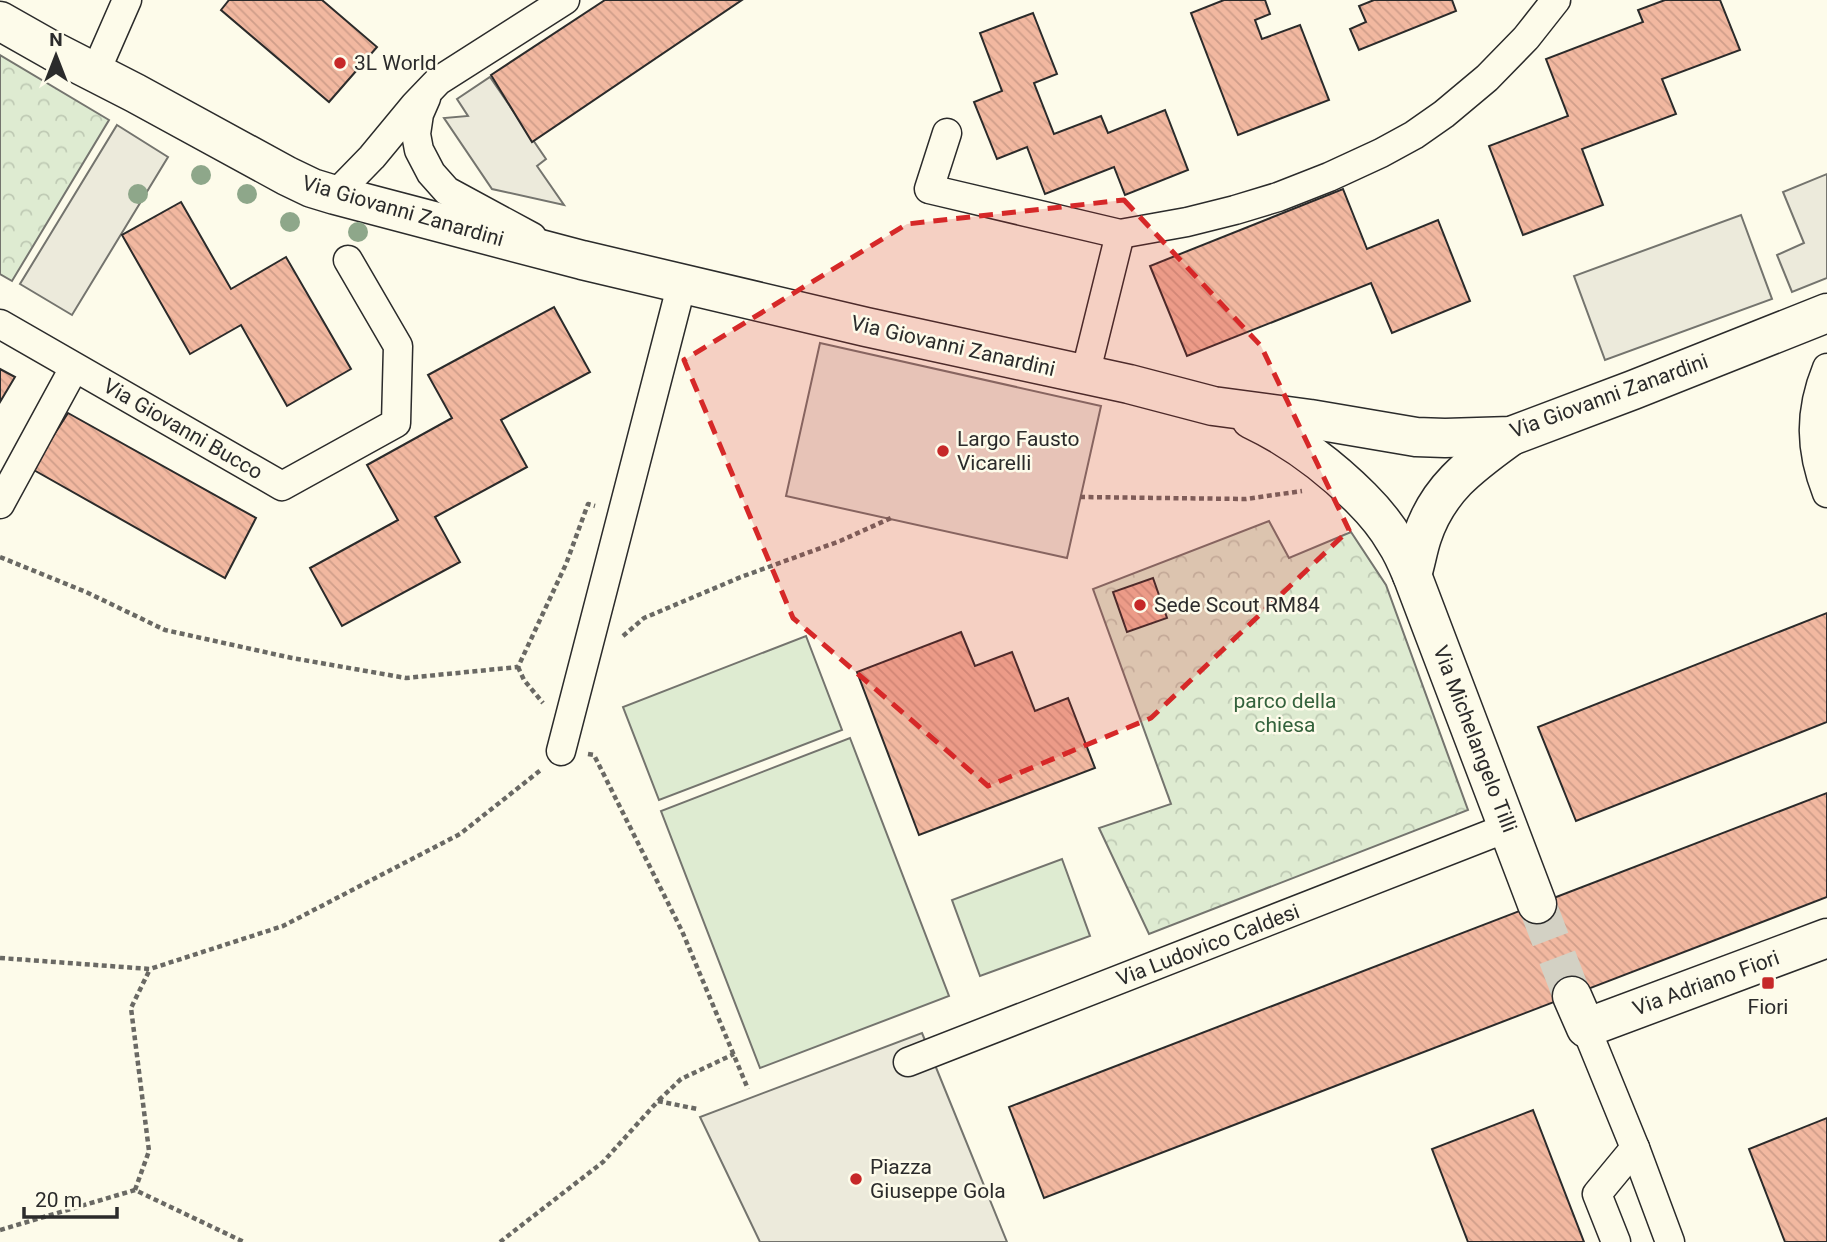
<svg xmlns="http://www.w3.org/2000/svg" width="1827" height="1242" viewBox="0 0 1827 1242" font-family="Roboto,sans-serif">
<style>
.green{fill:#deebd1;stroke:#74746e;stroke-width:2}
.forest{fill:url(#forest-crowns);stroke:#74746e;stroke-width:2}
.parking{fill:#eceadb;stroke:#74746e;stroke-width:2}
.building{fill:url(#building-back-hatch);stroke:#2b2b2b;stroke-width:2}
.lines{fill:none;stroke-linecap:round;stroke-linejoin:round}
.secondary-tunnel{stroke:#d3d1c4;stroke-width:38;stroke-dasharray:38 19;stroke-linecap:butt}
.street-casing{stroke:#2b2b2b;stroke-width:31}
.secondary-casing{stroke:#2b2b2b;stroke-width:41}
.path{stroke:#6a6964;stroke-width:4.5;stroke-dasharray:5 3.5;stroke-linecap:butt}
.street{stroke:#fdfbea;stroke-width:28}
.secondary{stroke:#fdfbea;stroke-width:38}
.tree{fill:#8ea78a}
.marked{fill:#d62828;fill-opacity:0.2;stroke:#d62828;stroke-width:5;stroke-dasharray:14 9;stroke-linejoin:round}
.poi-dot{fill:#c62828;stroke:#fdfbea;stroke-width:2.5}
.labels{text-anchor:middle;dominant-baseline:central;stroke-width:5;stroke-linejoin:round;paint-order:stroke}
.poi-label{font-size:21px;fill:#2b2b2b;stroke:#fdfbea;text-anchor:start}
.street-label{font-size:21px;fill:#2b2b2b;stroke:#fdfbea}
.park-label{font-size:21px;fill:#34623c;stroke:#fdfbea}
</style>
<defs>
<pattern id="forest-crowns" width="20" height="18" patternUnits="userSpaceOnUse" patternTransform="scale(1.75)"><rect width="20" height="18" fill="#deebd1"/><path d="M2 6a3 3 0 1 1 6 0M12 15a3 3 0 1 1 6 0" fill="none" stroke="#bfcab4"/></pattern>
<pattern id="building-back-hatch" width="6" height="6" patternUnits="userSpaceOnUse" patternTransform="scale(1.75)"><rect width="6" height="6" fill="#f2b8a0"/><path d="M-1 5l2 2M0 0l6 6M5-1l2 2" fill="none" stroke="#d09e8a"/></pattern>
</defs>
<rect width="100%" height="100%" fill="#fdfbea"/>
<g class="green">
<path d="M 806,636 L 842,730 L 659,800 L 623,707 Z"/>
<path d="M 850,738 L 949,996 L 760,1068 L 661,811 Z"/>
<path d="M 1062,859 L 1090,936 L 980,976 L 952,900 Z"/>
</g>
<g class="forest">
<path d="M 0,55 L 109,120 L 12,281 L 0,274 Z"/>
<path d="M 1269,521 L 1289,558 L 1351,532 L 1386,585 L 1468,810 L 1149,934 L 1099,828 L 1171,804 L 1093,589 Z"/>
</g>
<g class="parking">
<path d="M 490,77 L 546,159 L 537,166 L 564,205 L 492,189 L 444,118 L 468,116 L 457,99 Z"/>
<path d="M 117,125 L 168,157 L 72,315 L 20,284 Z"/>
<path d="M 1827,174 L 1827,278 L 1792,292 L 1777,255 L 1804,243 L 1783,192 Z"/>
<path d="M 1741,215 L 1772,299 L 1605,360 L 1574,276 Z"/>
<path d="M 820,343 L 1101,406 L 1067,558 L 786,496 Z"/>
<path d="M 922,1033 L 1007,1242 L 760,1242 L 700,1117 Z"/>
</g>
<g class="building">
<path d="M 229,0 L 322,0 L 377,47 L 329,102 L 221,10 Z"/>
<path d="M 605,0 L 742,0 L 532,142 L 491,75 Z"/>
<path d="M 1224,0 L 1265,0 L 1270,14 L 1255,20 L 1262,39 L 1300,25 L 1329,100 L 1238,135 L 1191,13 Z"/>
<path d="M 1374,0 L 1452,0 L 1456,11 L 1359,50 L 1350,29 L 1366,22 L 1359,6 Z"/>
<path d="M 1665,0 L 1720,0 L 1740,50 L 1662,79 L 1676,114 L 1582,149 L 1603,205 L 1523,235 L 1489,146 L 1568,116 L 1546,59 L 1643,22 L 1638,10 Z"/>
<path d="M 1033,13 L 1057,74 L 1034,83 L 1054,134 L 1101,116 L 1108,133 L 1165,110 L 1188,170 L 1125,195 L 1114,167 L 1045,194 L 1027,147 L 997,159 L 974,102 L 1002,91 L 980,33 Z"/>
<path d="M 1343,189 L 1367,249 L 1438,220 L 1470,301 L 1392,333 L 1371,283 L 1187,356 L 1150,266 Z"/>
<path d="M 181,202 L 231,289 L 286,257 L 351,369 L 287,406 L 241,325 L 190,354 L 122,235 Z"/>
<path d="M 554,307 L 590,372 L 501,420 L 527,467 L 435,517 L 460,562 L 342,626 L 310,568 L 398,520 L 367,465 L 452,418 L 428,375 Z"/>
<path d="M 0,369 L 15,377 L 0,402 Z"/>
<path d="M 68,413 L 256,518 L 225,578 L 32,469 Z"/>
<path d="M 1153,578 L 1167,618 L 1127,632 L 1113,592 Z"/>
<path d="M 1827,613 L 1827,722 L 1576,821 L 1538,727 Z"/>
<path d="M 961,632 L 975,666 L 1012,652 L 1035,711 L 1068,698 L 1095,768 L 919,835 L 857,672 Z"/>
<path d="M 1827,793 L 1827,897 L 1044,1198 L 1009,1107 Z"/>
<path d="M 1533,1110 L 1584,1242 L 1468,1242 L 1432,1149 Z"/>
<path d="M 1827,1118 L 1827,1242 L 1785,1242 L 1749,1149 Z"/>
</g>
<g class="lines">
<path class="secondary-tunnel" d="M 1537,904 L 1572,996"/>
<defs>
<g id="street">
<path d="M 95,73 L 127,0"/>
<path d="M 426,98 L 419,114 L 416,134 L 419,150 L 431,173 L 447,191 L 532,237"/>
<path d="M 947,133 L 929,189 L 1120,234 L 1187,222 L 1235,210 L 1278,197 L 1329,177 L 1381,153 L 1414,135 L 1444,114 L 1487,78 L 1526,38 L 1556,0"/>
<path d="M 335,195 L 372,157 L 415,105 L 438,81 L 565,0"/>
<path d="M 0,324 L 282,486 L 396,423 L 398,346 L 348,260"/>
<path d="M 1827,368 C 1809,412 1810,450 1827,493"/>
<path d="M 1085,375 L 1120,234"/>
<path d="M 0,504 L 74,368"/>
<path d="M 561,751 L 682,283"/>
<path d="M 1586,1028 L 1635,1148 L 1670,1242"/>
<path d="M 908,1062 L 1509,827"/>
<path d="M 1616,1242 L 1597,1194 L 1635,1148"/>
</g>
<g id="secondary">
<path d="M 0,21 L 53,51 L 135,93 L 287,176 L 312,188 L 335,195 L 582,260 L 866,327 L 1129,384 L 1213,406 L 1310,419 L 1416,437 L 1445,438 L 1511,436 L 1633,390 L 1827,313"/>
<path d="M 1251,419 C 1293,439 1328,465 1361,498 C 1374,511 1386,525 1395,541 C 1402,551 1407,563 1412,575 L 1537,904"/>
<path d="M 1412,575 C 1416,562 1418,549 1422,537 C 1438,488 1471,465 1511,436"/>
<path d="M 1572,996 L 1586,1028 L 1827,938"/>
</g>
</defs>
<use href="#street" class="street-casing"/>
<use href="#secondary" class="secondary-casing"/>
<g class="path">
<path d="M 1080,497 L 1246,499 L 1302,491"/>
<path d="M 0,557 L 86,592 L 165,630 L 292,658 L 406,678 L 518,667 L 566,564 L 588,504 L 595,506"/>
<path d="M 623,636 L 644,618 L 741,577 L 840,541 L 891,518"/>
<path d="M 518,667 L 524,680 L 543,703"/>
<path d="M 588,754 L 594,755 L 682,931 L 748,1089"/>
<path d="M 0,958 L 150,969 L 283,926 L 460,834 L 542,769"/>
<path d="M 659,1100 L 681,1079 L 734,1054"/>
<path d="M 135,1190 L 149,1151 L 131,1008 L 150,969"/>
<path d="M 0,1230 L 135,1190 L 244,1242"/>
<path d="M 500,1242 L 603,1162 L 658,1101 L 697,1109"/>
</g>
<use href="#street" class="street"/>
<use href="#secondary" class="secondary"/>
</g>
<g class="tree">
<circle cx="201" cy="175" r="10"/>
<circle cx="138" cy="194" r="10"/>
<circle cx="247" cy="194" r="10"/>
<circle cx="290" cy="222" r="10"/>
<circle cx="358" cy="232" r="10"/>
</g>
<path class="marked" d="M 1124,200 L 1261,346 L 1349,530 L 1151,718 L 988,786 L 793,618 L 684,360 L 907,224 Z"/>
<g class="poi-dot">
<circle cx="340" cy="63" r="7"/>
<circle cx="943" cy="451" r="7"/>
<circle cx="1140" cy="605" r="7"/>
<rect x="1761" y="976" width="14" height="14" rx="3.5"/>
<circle cx="856" cy="1179" r="7"/>
</g>
<g class="labels">
<g class="poi-label">
<text x="354" y="63">3L World</text>
<text x="957" y="439">Largo Fausto<tspan x="957" dy="24">Vicarelli</tspan></text>
<text x="1154" y="605">Sede Scout RM84</text>
<text x="1768" y="1007" text-anchor="middle">Fiori</text>
<text x="870" y="1167">Piazza<tspan x="870" dy="24">Giuseppe Gola</tspan></text>
</g>
<g class="street-label">
<text transform="translate(403 211) rotate(16)">Via Giovanni Zanardini</text>
<text transform="translate(953 346) rotate(13)">Via Giovanni Zanardini</text>
<text transform="translate(1609 396) rotate(-20)">Via Giovanni Zanardini</text>
<text transform="translate(183 429) rotate(30)">Via Giovanni Bucco</text>
<text transform="translate(1475 739) rotate(69)">Via Michelangelo Tilli</text>
<text transform="translate(1208 945) rotate(-21)">Via Ludovico Caldesi</text>
<text transform="translate(1706 983) rotate(-20)">Via Adriano Fiori</text>
</g>
<g class="park-label">
<text x="1285" y="701">parco della<tspan x="1285" dy="24">chiesa</tspan></text>
</g>
</g>
<g transform="translate(56 56)" stroke="#fdfbea" stroke-width="5" paint-order="stroke">
<path d="M0-5L12 26L0 18L-12 26Z" fill="#2b2b2b"/>
<text y="-10" font-size="19" font-weight="bold" text-anchor="middle" fill="#2b2b2b">N</text>
</g>
<path d="M24 1207v10h93v-10" fill="none" stroke="#2b2b2b" stroke-width="3.5"/>
<text x="35" y="1207" font-size="21" fill="#2b2b2b" stroke="#fdfbea" stroke-width="5" paint-order="stroke">20 m</text>
</svg>
